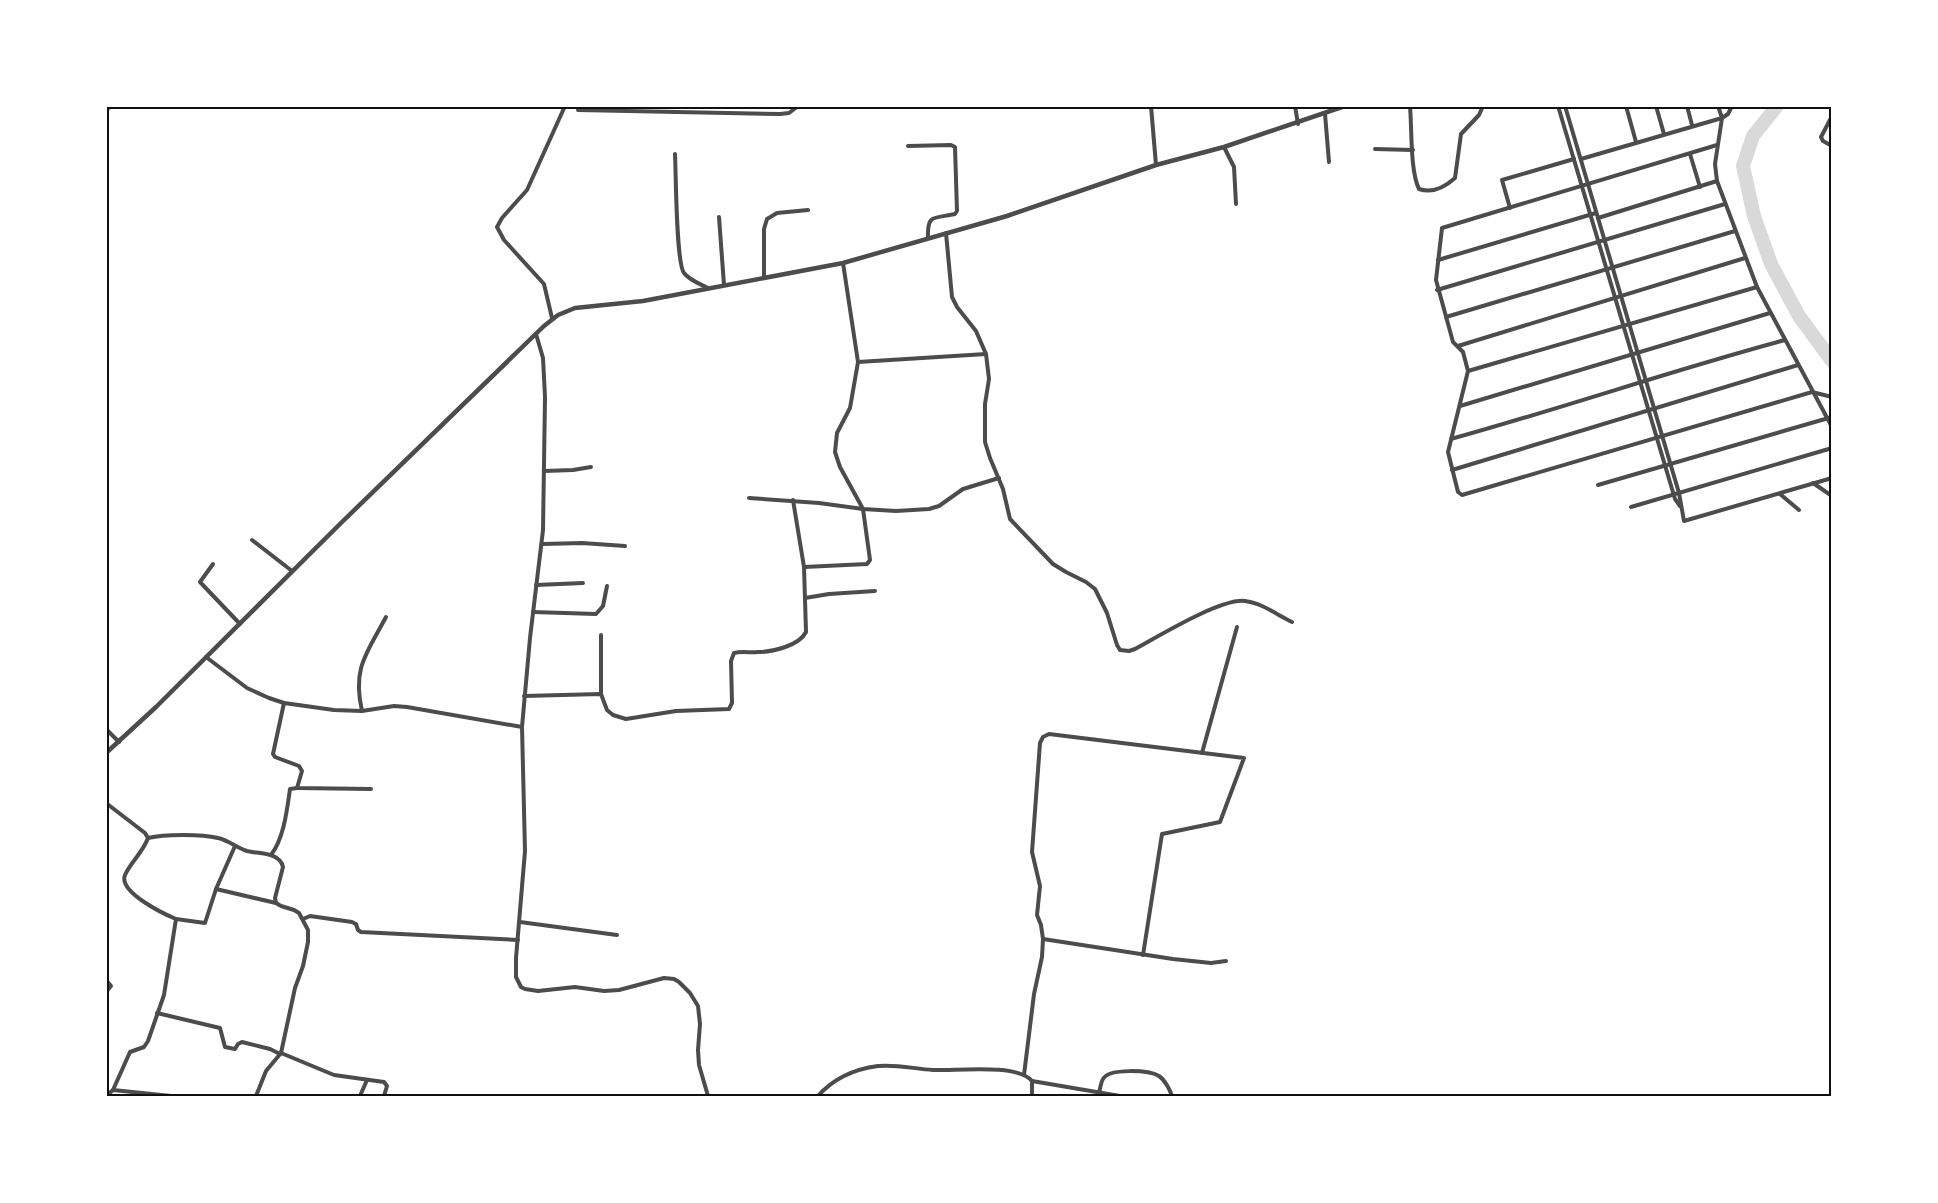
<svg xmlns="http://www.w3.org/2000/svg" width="1938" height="1203" viewBox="0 0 1938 1203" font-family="'Roboto Serif',serif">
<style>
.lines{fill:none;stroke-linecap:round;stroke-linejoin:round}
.river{stroke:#d9d9d9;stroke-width:14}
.minor{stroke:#4c4c4c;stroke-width:4}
.tertiary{stroke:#4c4c4c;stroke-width:4.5}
.neatline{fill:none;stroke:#111;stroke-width:2}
</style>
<rect width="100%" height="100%" fill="#fff"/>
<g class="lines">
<path class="river" d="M 1777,106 L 1753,136 L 1743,166 L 1754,216 L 1771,264 L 1799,316 L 1832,361"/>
<g class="minor">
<path d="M 1151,106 L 1156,165"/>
<path d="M 1295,106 L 1298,124"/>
<path d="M 1410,106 C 1412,129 1410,171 1419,189 C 1433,194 1445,187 1455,178 L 1461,134 L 1479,115 L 1483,106"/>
<path d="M 1558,106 L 1675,499 L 1680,506"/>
<path d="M 1565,106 L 1679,493 L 1684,521 L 1832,478"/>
<path d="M 1626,106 L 1636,142"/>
<path d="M 1656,106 L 1664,134"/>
<path d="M 1687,106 L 1692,125"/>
<path d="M 1718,106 L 1722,118 L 1715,164 L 1717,181 L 1757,287 L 1832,427"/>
<path d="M 578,110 L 780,114 L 789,113 L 798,106"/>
<path d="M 106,111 L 110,106"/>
<path d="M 1325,114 L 1329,162"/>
<path d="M 1832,116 L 1821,137 L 1823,141 L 1832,146"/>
<path d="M 1717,145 L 1442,228 L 1436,280 L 1453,342 L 1463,352 L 1468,371 L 1448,452 L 1458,492 L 1462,495 L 1812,392 L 1832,397"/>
<path d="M 908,146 L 951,145 L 955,147 L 957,211 L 955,214 C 934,219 927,213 928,238"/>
<path d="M 1224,147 L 1234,167 L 1236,204"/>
<path d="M 1375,149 L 1413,150"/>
<path d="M 675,154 C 676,172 676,263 684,273 C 689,280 700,284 708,288"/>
<path d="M 1690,154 L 1700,187"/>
<path d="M 1581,159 L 1722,118 L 1728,114 L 1732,106"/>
<path d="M 1510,208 L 1502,180 L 1574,159"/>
<path d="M 719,217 L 724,285"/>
<path d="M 1598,218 L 1717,181"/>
<path d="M 946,233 L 952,297 L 957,307 L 976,331 L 986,354 L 989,379 L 985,404 L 985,442 L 990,458 L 1003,489 L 1010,519 L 1053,564 L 1066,572 L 1086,582 L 1095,589 L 1107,613 L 1117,645 L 1120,650 L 1129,651 L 1135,649 C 1159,636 1221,598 1245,601 C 1262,603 1277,615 1292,622"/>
<path d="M 1438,260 L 1596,213"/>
<path d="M 764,278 L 764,229 L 767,219 L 777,213 L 808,210"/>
<path d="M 1437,290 L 1725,204"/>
<path d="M 1446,317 L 1735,231"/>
<path d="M 552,318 L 544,284 L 504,240 L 497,227 L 502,218 L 527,190 L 565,106"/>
<path d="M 536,334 L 543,358 L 545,397 L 543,530 L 530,638 L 522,727 L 525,851 L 516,958 L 516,977 L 521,987 L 525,989 L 538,991 L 575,987 L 604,991 L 619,990 L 664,978 L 674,979 L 679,982 L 690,993 L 698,1006 L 700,1024 L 698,1050 L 699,1065 L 708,1096"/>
<path d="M 1458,346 L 1745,258"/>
<path d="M 858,362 L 986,354"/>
<path d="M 1468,371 L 1757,287"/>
<path d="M 1460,406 L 1770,313"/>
<path d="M 1451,439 C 1563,408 1673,370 1785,340"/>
<path d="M 1452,470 L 1798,365"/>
<path d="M 544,471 L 573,470 L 591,467"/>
<path d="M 1813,483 L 1832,496"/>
<path d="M 1598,485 L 1832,417"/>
<path d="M 1780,494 L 1799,510"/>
<path d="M 749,498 L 819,503 L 863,509 L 896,511 L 929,509 L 939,506 L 963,489 L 999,478"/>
<path d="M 1631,507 L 1832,448"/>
<path d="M 252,540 L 292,571"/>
<path d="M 543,544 L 582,543 L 625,546"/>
<path d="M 213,564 L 200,582 L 240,624"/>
<path d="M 804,567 L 867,564 L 870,560 L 863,509 L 840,467 L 835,452 L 837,433 L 850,408 L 858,362 L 843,263"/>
<path d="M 536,585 L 583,583"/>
<path d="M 805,598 L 829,594 L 875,591"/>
<path d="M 533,612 L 596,614 L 603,606 L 607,586"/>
<path d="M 601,635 L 601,694"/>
<path d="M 206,657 L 247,688 L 269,698 L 284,703 L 334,710 L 362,711 L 394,706 L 407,707 L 522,727"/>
<path d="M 524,696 L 601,694 L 607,710 L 613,715 L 626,719 L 676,711 L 729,709 L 732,703 L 731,661 L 734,653 C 742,651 750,653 758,652 C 772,652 799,646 806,632 L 804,567 L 793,500"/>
<path d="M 284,703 L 273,754 L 275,757 L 299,766 L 302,771 L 297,788 L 371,789"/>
<path d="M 362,711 C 352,668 367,653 386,617"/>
<path d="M 106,729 L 119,742"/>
<path d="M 1202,753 L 1237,627"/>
<path d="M 106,803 L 145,833 L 148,838 C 143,852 131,862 125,875 C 118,892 164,914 176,919 L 164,995 L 148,1041 L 144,1047 L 130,1052 L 113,1090"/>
<path d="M 148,838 C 164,834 202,834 218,838 C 228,840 237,848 247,851 C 259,854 280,852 283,867 L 275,898 L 276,903 L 281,906 L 294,910 L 299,913 L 308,930 L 308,942 L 303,966 L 295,988 L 281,1053 L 266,1071 L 256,1096"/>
<path d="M 271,855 C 284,838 287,810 290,789 L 297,788"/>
<path d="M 216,889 L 276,903"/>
<path d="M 176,919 L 205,923 L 216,889 L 235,846"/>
<path d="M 303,919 L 310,916 L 352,922 L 356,924 L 358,930 L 361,932 L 518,940"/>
<path d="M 520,922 L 617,935"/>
<path d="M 1043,939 L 1173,959 L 1211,963 L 1226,961"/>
<path d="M 106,980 L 111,986 L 106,992"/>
<path d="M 157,1013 L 220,1028 L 225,1047 L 235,1049 L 238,1044 L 242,1042 L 270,1049 L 280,1054"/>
<path d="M 281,1053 L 334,1075 L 384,1082 L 387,1086 L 384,1096"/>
<path d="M 1024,1075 L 1034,994 L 1042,957 L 1043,939 L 1041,925 L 1037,915 L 1040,886 L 1032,852 L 1040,743 L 1043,737 L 1049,734 L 1244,758 L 1220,822 L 1162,834 L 1143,955"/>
<path d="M 1032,1081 L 1032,1096"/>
<path d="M 1099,1093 C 1100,1089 1101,1082 1103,1079 C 1109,1068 1149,1070 1159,1076 C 1165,1080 1170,1090 1172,1096"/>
<path d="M 106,1096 L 113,1090 L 171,1096"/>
<path d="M 360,1096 L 367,1080"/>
<path d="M 818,1096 C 833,1079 855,1069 878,1066 C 896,1064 915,1069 933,1070 C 955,1071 1017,1063 1032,1081 L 1120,1096"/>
</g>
<path class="tertiary" d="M 106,753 L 156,707 L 342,522 L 544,326 L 558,315 L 575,308 L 643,301 L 843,263 L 1007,216 L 1156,165 L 1224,147 L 1345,106"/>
</g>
<rect width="1938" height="1203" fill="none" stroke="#ffffff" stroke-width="216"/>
<rect x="108" y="108" width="1722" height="987" class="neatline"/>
</svg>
